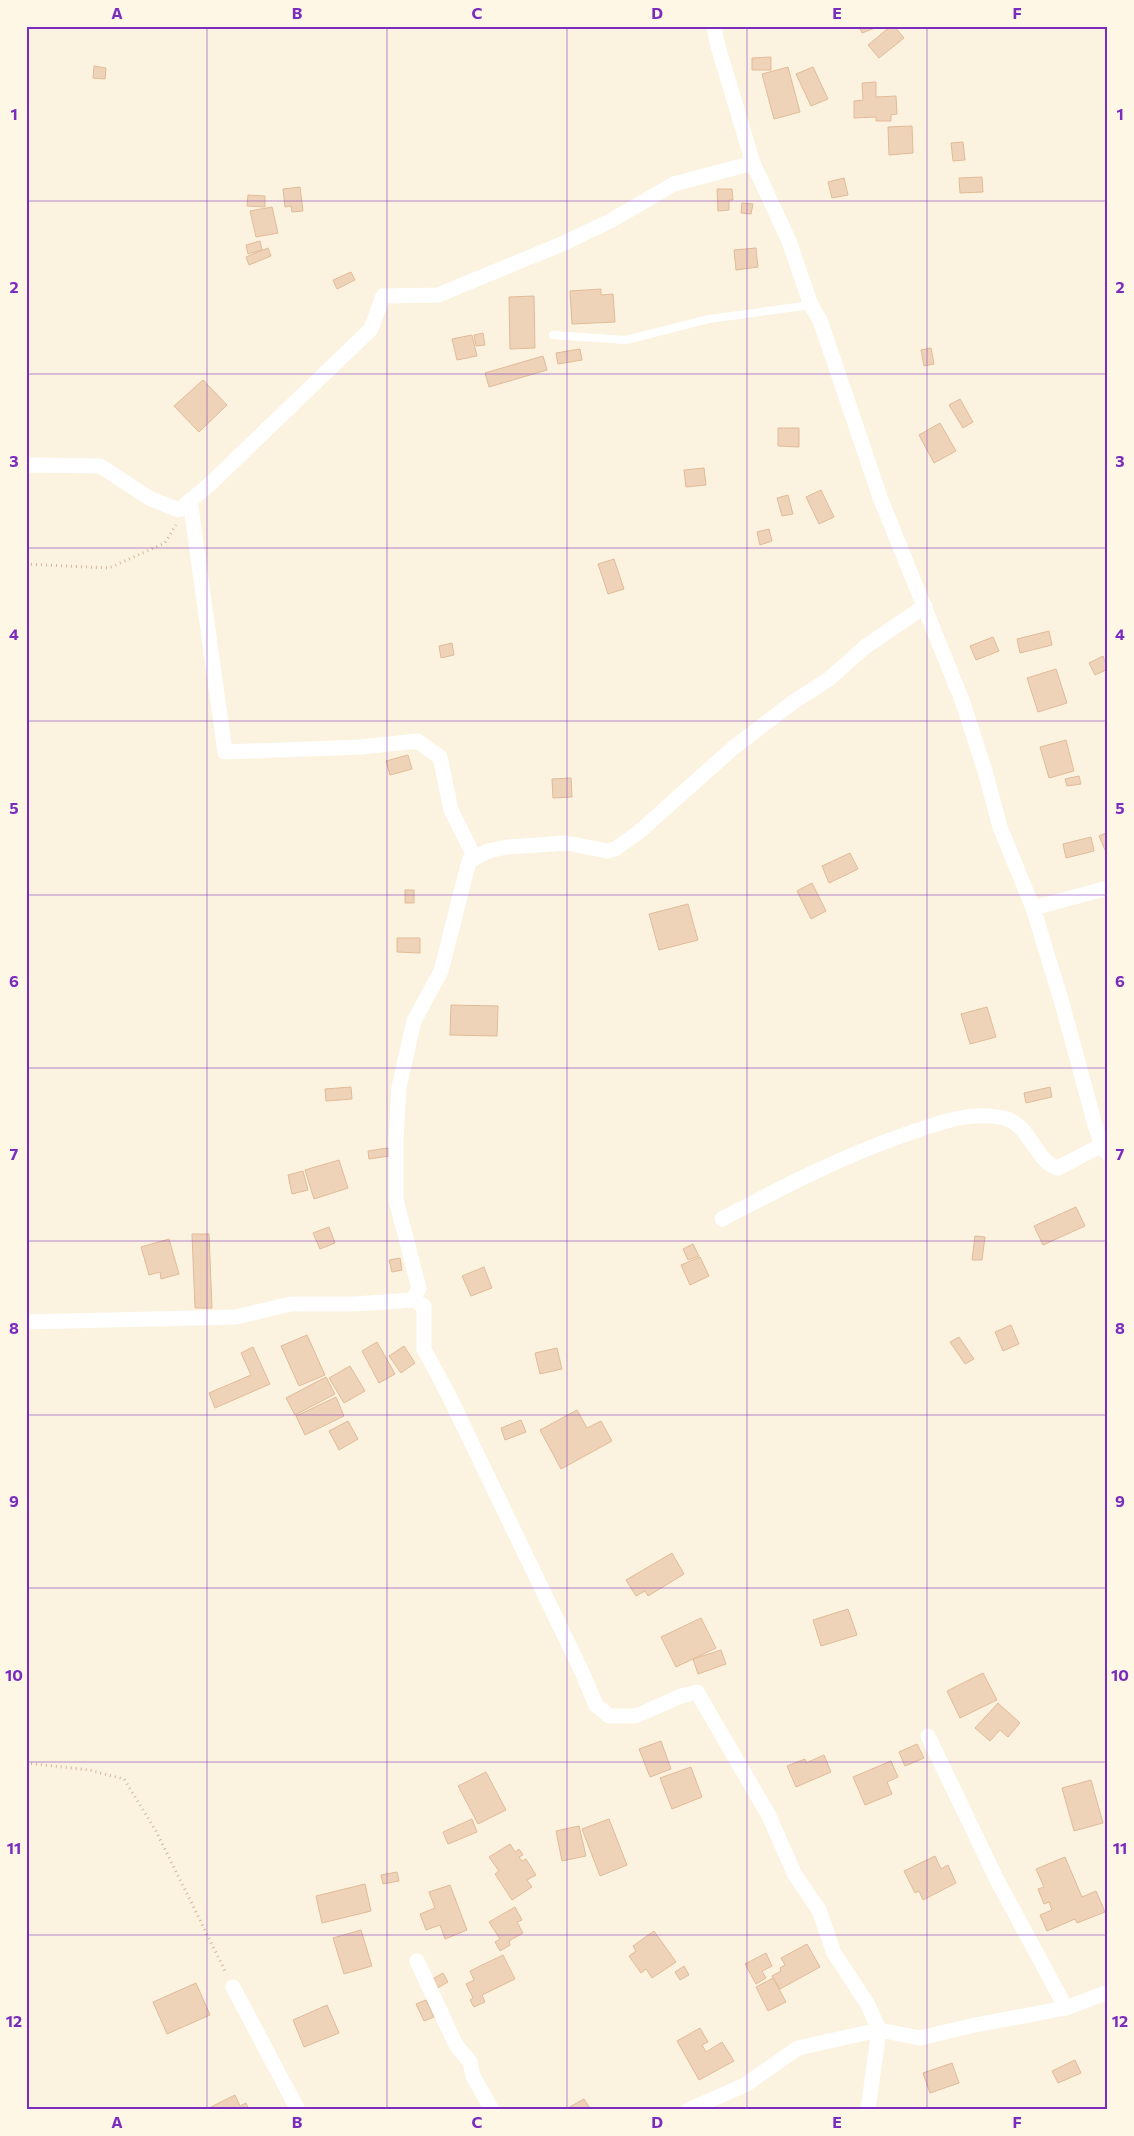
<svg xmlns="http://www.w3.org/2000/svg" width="1134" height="2136" viewBox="0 0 1134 2136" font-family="Commissioner,sans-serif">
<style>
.building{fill:#efd3b8;stroke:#e1bb99}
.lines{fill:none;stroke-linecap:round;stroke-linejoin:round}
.path{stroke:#d4b69c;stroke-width:3;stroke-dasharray:1 4;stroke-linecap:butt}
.service{stroke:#fff;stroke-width:8}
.minor{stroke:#fff;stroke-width:15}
.grid{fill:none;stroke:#7b2cbf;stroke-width:1;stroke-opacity:0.55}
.neatline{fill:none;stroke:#7b2cbf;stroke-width:2}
.grid-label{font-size:16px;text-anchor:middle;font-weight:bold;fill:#7b2cbf}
</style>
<rect width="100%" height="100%" fill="#fbf3df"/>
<g class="building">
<path d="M 859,26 L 880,26 L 862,33 Z"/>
<path d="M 891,26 L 894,26 L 904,38 L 879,58 L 868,45 Z"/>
<path d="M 771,57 L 771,70 L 752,70 L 752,58 Z"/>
<path d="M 94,66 L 106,68 L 105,79 L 93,78 Z"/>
<path d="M 788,67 L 800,112 L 774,119 L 762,74 Z"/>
<path d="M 813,67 L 828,99 L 811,106 L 796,74 Z"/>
<path d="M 876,82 L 876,97 L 896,96 L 897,114 L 891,115 L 891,121 L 876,121 L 876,117 L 854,118 L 854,101 L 863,100 L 862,83 Z"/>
<path d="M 912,126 L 913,153 L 889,155 L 888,127 Z"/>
<path d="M 963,142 L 965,160 L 953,161 L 951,143 Z"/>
<path d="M 982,177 L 983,192 L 960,193 L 959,178 Z"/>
<path d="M 844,178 L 848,195 L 832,198 L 828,182 Z"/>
<path d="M 300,187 L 303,211 L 292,212 L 291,206 L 285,207 L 283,189 Z"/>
<path d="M 717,189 L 732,189 L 733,200 L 729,200 L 729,210 L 718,211 Z"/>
<path d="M 248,195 L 265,196 L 265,207 L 247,206 Z"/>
<path d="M 742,203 L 753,204 L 751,214 L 741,213 Z"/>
<path d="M 272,207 L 278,233 L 256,237 L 250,211 Z"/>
<path d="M 260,241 L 262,250 L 248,254 L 246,245 Z"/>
<path d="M 268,248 L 271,256 L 249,265 L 246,257 Z"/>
<path d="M 756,248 L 758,267 L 736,270 L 734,250 Z"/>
<path d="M 351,272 L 355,280 L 337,289 L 333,280 Z"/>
<path d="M 601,289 L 601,295 L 613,294 L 615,322 L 572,324 L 570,291 Z"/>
<path d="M 534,296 L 535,348 L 510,349 L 509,297 Z"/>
<path d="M 483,333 L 485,345 L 476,346 L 474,335 Z"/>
<path d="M 472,335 L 477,356 L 457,360 L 452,339 Z"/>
<path d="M 931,348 L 934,364 L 924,366 L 921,350 Z"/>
<path d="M 580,349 L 582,360 L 558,364 L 556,353 Z"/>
<path d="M 543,356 L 547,370 L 489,387 L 485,373 Z"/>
<path d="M 203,380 L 227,405 L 199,432 L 174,406 Z"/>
<path d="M 960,399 L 973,422 L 963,428 L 949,405 Z"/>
<path d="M 940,423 L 956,451 L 934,463 L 919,435 Z"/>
<path d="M 778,428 L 799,428 L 799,447 L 778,446 Z"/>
<path d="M 704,468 L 706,485 L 686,487 L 684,470 Z"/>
<path d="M 821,490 L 834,517 L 819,524 L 806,497 Z"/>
<path d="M 788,495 L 793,514 L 782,516 L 777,498 Z"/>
<path d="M 769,529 L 772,541 L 760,545 L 757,532 Z"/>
<path d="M 614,559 L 624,589 L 608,594 L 598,564 Z"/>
<path d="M 1049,631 L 1052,645 L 1020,653 L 1017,639 Z"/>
<path d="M 993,637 L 999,651 L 976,660 L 970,646 Z"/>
<path d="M 452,643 L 454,655 L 441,658 L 439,646 Z"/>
<path d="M 1103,656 L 1108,669 L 1095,675 L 1089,663 Z"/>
<path d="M 1056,669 L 1067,703 L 1038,712 L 1027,678 Z"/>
<path d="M 1066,740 L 1074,771 L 1049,778 L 1040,747 Z"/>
<path d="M 408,755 L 412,769 L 390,775 L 386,761 Z"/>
<path d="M 1079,776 L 1081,784 L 1067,786 L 1065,779 Z"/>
<path d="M 571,778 L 572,797 L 553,798 L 552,779 Z"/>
<path d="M 1108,832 L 1108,857 L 1099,836 Z"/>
<path d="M 1091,837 L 1094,851 L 1066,858 L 1063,844 Z"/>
<path d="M 850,853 L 858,869 L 829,883 L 822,866 Z"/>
<path d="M 812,883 L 826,911 L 811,919 L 797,891 Z"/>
<rect x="405" y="890" width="9" height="13"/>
<path d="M 688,904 L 698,940 L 659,950 L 649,914 Z"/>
<path d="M 397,938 L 420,938 L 420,953 L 397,952 Z"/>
<path d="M 451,1005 L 498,1006 L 497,1036 L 450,1035 Z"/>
<path d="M 987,1007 L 996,1037 L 970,1044 L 961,1014 Z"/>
<path d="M 351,1087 L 352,1099 L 326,1101 L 325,1089 Z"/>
<path d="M 1050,1087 L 1052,1097 L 1026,1103 L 1024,1093 Z"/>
<path d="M 388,1148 L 389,1156 L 369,1159 L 368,1151 Z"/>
<path d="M 339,1160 L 348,1188 L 314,1199 L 305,1170 Z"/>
<path d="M 303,1171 L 308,1190 L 292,1194 L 288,1175 Z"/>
<path d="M 1076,1207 L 1085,1226 L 1043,1245 L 1034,1226 Z"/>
<path d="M 329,1227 L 335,1243 L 320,1249 L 313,1233 Z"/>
<path d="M 192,1234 L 209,1234 L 212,1308 L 195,1308 Z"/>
<path d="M 975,1236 L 985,1237 L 982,1260 L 972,1260 Z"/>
<path d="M 169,1239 L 179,1274 L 161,1279 L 160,1272 L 149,1275 L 141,1247 Z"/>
<path d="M 693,1244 L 699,1256 L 688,1260 L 683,1249 Z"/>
<path d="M 700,1257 L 709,1276 L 690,1285 L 681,1265 Z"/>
<path d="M 400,1258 L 402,1270 L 392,1272 L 389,1260 Z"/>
<path d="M 484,1267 L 492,1288 L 471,1296 L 462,1276 Z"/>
<path d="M 1011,1325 L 1019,1344 L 1003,1351 L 995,1332 Z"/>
<path d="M 307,1335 L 325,1375 L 299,1386 L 281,1346 Z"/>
<path d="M 959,1337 L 974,1359 L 965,1364 L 950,1342 Z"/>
<path d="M 377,1342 L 395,1374 L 379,1383 L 362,1351 Z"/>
<path d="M 404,1346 L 415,1363 L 401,1373 L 389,1356 Z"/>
<path d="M 253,1347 L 270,1384 L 215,1408 L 209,1393 L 251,1375 L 241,1353 Z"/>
<path d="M 557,1348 L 562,1369 L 540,1374 L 535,1353 Z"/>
<path d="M 350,1366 L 365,1391 L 344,1403 L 329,1378 Z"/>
<path d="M 326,1377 L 335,1394 L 295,1415 L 286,1398 Z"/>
<path d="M 336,1397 L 344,1416 L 305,1435 L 296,1416 Z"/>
<path d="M 577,1410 L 587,1428 L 601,1421 L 612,1441 L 561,1469 L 540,1430 Z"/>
<path d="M 521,1420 L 526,1432 L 505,1440 L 501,1428 Z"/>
<path d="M 348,1421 L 358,1439 L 339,1450 L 329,1431 Z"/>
<path d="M 672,1553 L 684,1574 L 648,1596 L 645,1591 L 636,1596 L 626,1580 Z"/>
<path d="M 848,1609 L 857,1635 L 821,1646 L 813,1620 Z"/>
<path d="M 701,1618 L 716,1648 L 676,1667 L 661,1637 Z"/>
<path d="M 721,1650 L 726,1664 L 698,1674 L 693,1659 Z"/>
<path d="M 983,1673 L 997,1700 L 960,1718 L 947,1691 Z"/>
<path d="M 998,1703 L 1020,1723 L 1008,1737 L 1000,1730 L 990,1741 L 975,1728 Z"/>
<path d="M 661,1741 L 671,1769 L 650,1777 L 639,1749 Z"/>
<path d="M 917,1744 L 924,1758 L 905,1766 L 899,1752 Z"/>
<path d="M 824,1755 L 831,1772 L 796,1787 L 787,1766 L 805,1759 L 806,1763 Z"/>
<path d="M 891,1761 L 898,1777 L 887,1782 L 892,1794 L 865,1805 L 853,1777 Z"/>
<path d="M 691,1767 L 702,1797 L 672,1809 L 660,1778 Z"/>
<path d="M 486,1772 L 506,1810 L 478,1824 L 458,1786 Z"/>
<path d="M 1091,1780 L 1103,1823 L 1074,1831 L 1062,1788 Z"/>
<path d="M 472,1819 L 477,1832 L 448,1844 L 443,1832 Z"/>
<path d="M 609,1819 L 627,1865 L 600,1876 L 582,1829 Z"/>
<path d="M 579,1826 L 586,1856 L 562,1861 L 556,1831 Z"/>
<path d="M 510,1844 L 515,1852 L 519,1849 L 523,1855 L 519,1857 L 522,1861 L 526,1859 L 536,1875 L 527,1880 L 532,1887 L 512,1900 L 495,1874 L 499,1871 L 489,1857 Z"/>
<path d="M 935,1856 L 941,1869 L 948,1865 L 956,1883 L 923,1900 L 919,1891 L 915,1893 L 904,1871 Z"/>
<path d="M 1065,1857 L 1082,1897 L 1096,1891 L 1105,1912 L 1077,1923 L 1075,1919 L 1047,1931 L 1040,1915 L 1052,1910 L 1049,1902 L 1044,1904 L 1038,1889 L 1044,1887 L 1036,1869 Z"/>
<path d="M 397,1872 L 399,1881 L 383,1884 L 381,1875 Z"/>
<path d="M 365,1884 L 371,1911 L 322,1923 L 316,1896 Z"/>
<path d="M 450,1885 L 467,1930 L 445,1939 L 440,1925 L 426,1930 L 420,1914 L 435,1908 L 429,1892 Z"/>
<path d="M 515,1907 L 522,1920 L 517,1922 L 523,1933 L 509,1941 L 510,1945 L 500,1951 L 495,1942 L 500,1939 L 489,1922 Z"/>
<path d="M 361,1930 L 372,1966 L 344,1974 L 333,1938 Z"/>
<path d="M 654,1931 L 676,1962 L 652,1978 L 646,1969 L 641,1973 L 629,1956 L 636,1951 L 633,1946 Z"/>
<path d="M 807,1944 L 820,1967 L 780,1989 L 772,1976 L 781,1971 L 780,1968 L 785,1965 L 781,1958 Z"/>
<path d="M 766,1953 L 772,1966 L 762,1971 L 766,1978 L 756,1984 L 745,1964 Z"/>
<path d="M 503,1955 L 515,1979 L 482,1995 L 485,2002 L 474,2007 L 470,2000 L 473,1998 L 466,1984 L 474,1980 L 470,1971 Z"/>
<path d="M 684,1966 L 689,1975 L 680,1980 L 675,1972 Z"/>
<path d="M 443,1973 L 448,1982 L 432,1991 L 427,1982 Z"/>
<path d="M 773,1978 L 786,2002 L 768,2011 L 756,1987 Z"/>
<path d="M 196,1983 L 210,2015 L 167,2034 L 153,2002 Z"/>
<path d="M 426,2000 L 434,2017 L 424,2021 L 416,2004 Z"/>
<path d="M 327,2005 L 339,2033 L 304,2047 L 293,2020 Z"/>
<path d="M 700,2028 L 708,2042 L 702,2045 L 706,2052 L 722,2042 L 734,2061 L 699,2080 L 677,2041 Z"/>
<path d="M 1075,2060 L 1081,2073 L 1058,2083 L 1052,2071 Z"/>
<path d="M 952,2063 L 959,2083 L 930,2093 L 923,2073 Z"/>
<path d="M 235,2095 L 240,2106 L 246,2103 L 249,2110 L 205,2110 Z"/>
<path d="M 584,2099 L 591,2110 L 569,2110 L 568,2108 Z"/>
</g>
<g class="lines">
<g class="path">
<path d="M 26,564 L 109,568 L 165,543 L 176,525"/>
<path d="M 26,1763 L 89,1770 L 124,1779 L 156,1831 L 226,1973"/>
</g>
<path class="service" d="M 553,335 L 626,340 L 709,319 L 811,305"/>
<g class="minor">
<path d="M 714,26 L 717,43 L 753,163 L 789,241 L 811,305 L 820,320 L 881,500 L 962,700 L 985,771 L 1000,827 L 1033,908 L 1062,1003 L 1095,1125 L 1102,1145 L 1108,1154"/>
<path d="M 26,465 L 100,466 L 151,499 L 179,510 L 209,485 L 371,329 L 383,296 L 438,295 L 562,244 L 612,220 L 674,184 L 753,163"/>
<path d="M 190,500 L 225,752 L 361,747 L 417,741 L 440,757 L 451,810 L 475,858"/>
<path d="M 925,606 L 865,647 L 829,679 L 792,703 L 733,748 L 639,832 L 615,849 L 607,851 L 566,843 L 507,847 L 488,851 L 469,861 L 441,971 L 414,1021 L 399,1087 L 396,1137 L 396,1200 L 419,1288 L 413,1300 L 424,1306 L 424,1349 L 448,1394 L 582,1672 L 596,1705 L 609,1716 L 636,1716 L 681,1696 L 697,1692 L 768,1814 L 795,1875 L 819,1910 L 834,1953 L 868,2005 L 879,2030 L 920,2038 L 975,2025 L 1066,2008 L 1108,1992"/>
<path d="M 1033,908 L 1108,888"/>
<path d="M 722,1219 C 781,1188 840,1157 904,1135 C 936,1124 969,1110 1004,1118 C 1031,1125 1035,1162 1058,1168 L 1102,1145"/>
<path d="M 26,1322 L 236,1317 L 291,1304 L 355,1304 L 413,1300"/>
<path d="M 928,1736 L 996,1878 L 1066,2008"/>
<path d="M 417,1961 L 456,2045 L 470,2062 L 473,2076 L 492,2110"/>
<path d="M 233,1987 L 298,2110"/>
<path d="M 688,2110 L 745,2085 L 798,2048 L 879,2030 L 868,2110"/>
</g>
</g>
<path class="grid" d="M 207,26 L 207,2110M 387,26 L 387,2110M 567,26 L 567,2110M 747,26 L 747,2110M 927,26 L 927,2110M 26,201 L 1108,201M 26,374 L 1108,374M 26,548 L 1108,548M 26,721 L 1108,721M 26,895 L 1108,895M 26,1068 L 1108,1068M 26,1241 L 1108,1241M 26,1415 L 1108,1415M 26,1588 L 1108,1588M 26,1762 L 1108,1762M 26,1935 L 1108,1935"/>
<rect width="1134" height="2136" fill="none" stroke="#fef7e5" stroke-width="55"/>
<rect x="28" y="28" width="1078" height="2080" class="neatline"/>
<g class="grid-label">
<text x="117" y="19">A</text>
<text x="297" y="19">B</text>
<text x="477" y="19">C</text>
<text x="657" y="19">D</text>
<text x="837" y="19">E</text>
<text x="1017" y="19">F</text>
<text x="14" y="120">1</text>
<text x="1120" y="120">1</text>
<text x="14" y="293">2</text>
<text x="1120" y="293">2</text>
<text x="14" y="467">3</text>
<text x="1120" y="467">3</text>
<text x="14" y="640">4</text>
<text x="1120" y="640">4</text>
<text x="14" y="814">5</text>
<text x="1120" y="814">5</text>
<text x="14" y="987">6</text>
<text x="1120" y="987">6</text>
<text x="14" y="1160">7</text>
<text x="1120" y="1160">7</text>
<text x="14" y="1334">8</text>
<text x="1120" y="1334">8</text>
<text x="14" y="1507">9</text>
<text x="1120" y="1507">9</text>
<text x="14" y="1681">10</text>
<text x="1120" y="1681">10</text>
<text x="14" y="1854">11</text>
<text x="1120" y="1854">11</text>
<text x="14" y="2027">12</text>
<text x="1120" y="2027">12</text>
<text x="117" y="2128">A</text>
<text x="297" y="2128">B</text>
<text x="477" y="2128">C</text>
<text x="657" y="2128">D</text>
<text x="837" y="2128">E</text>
<text x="1017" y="2128">F</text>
</g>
</svg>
